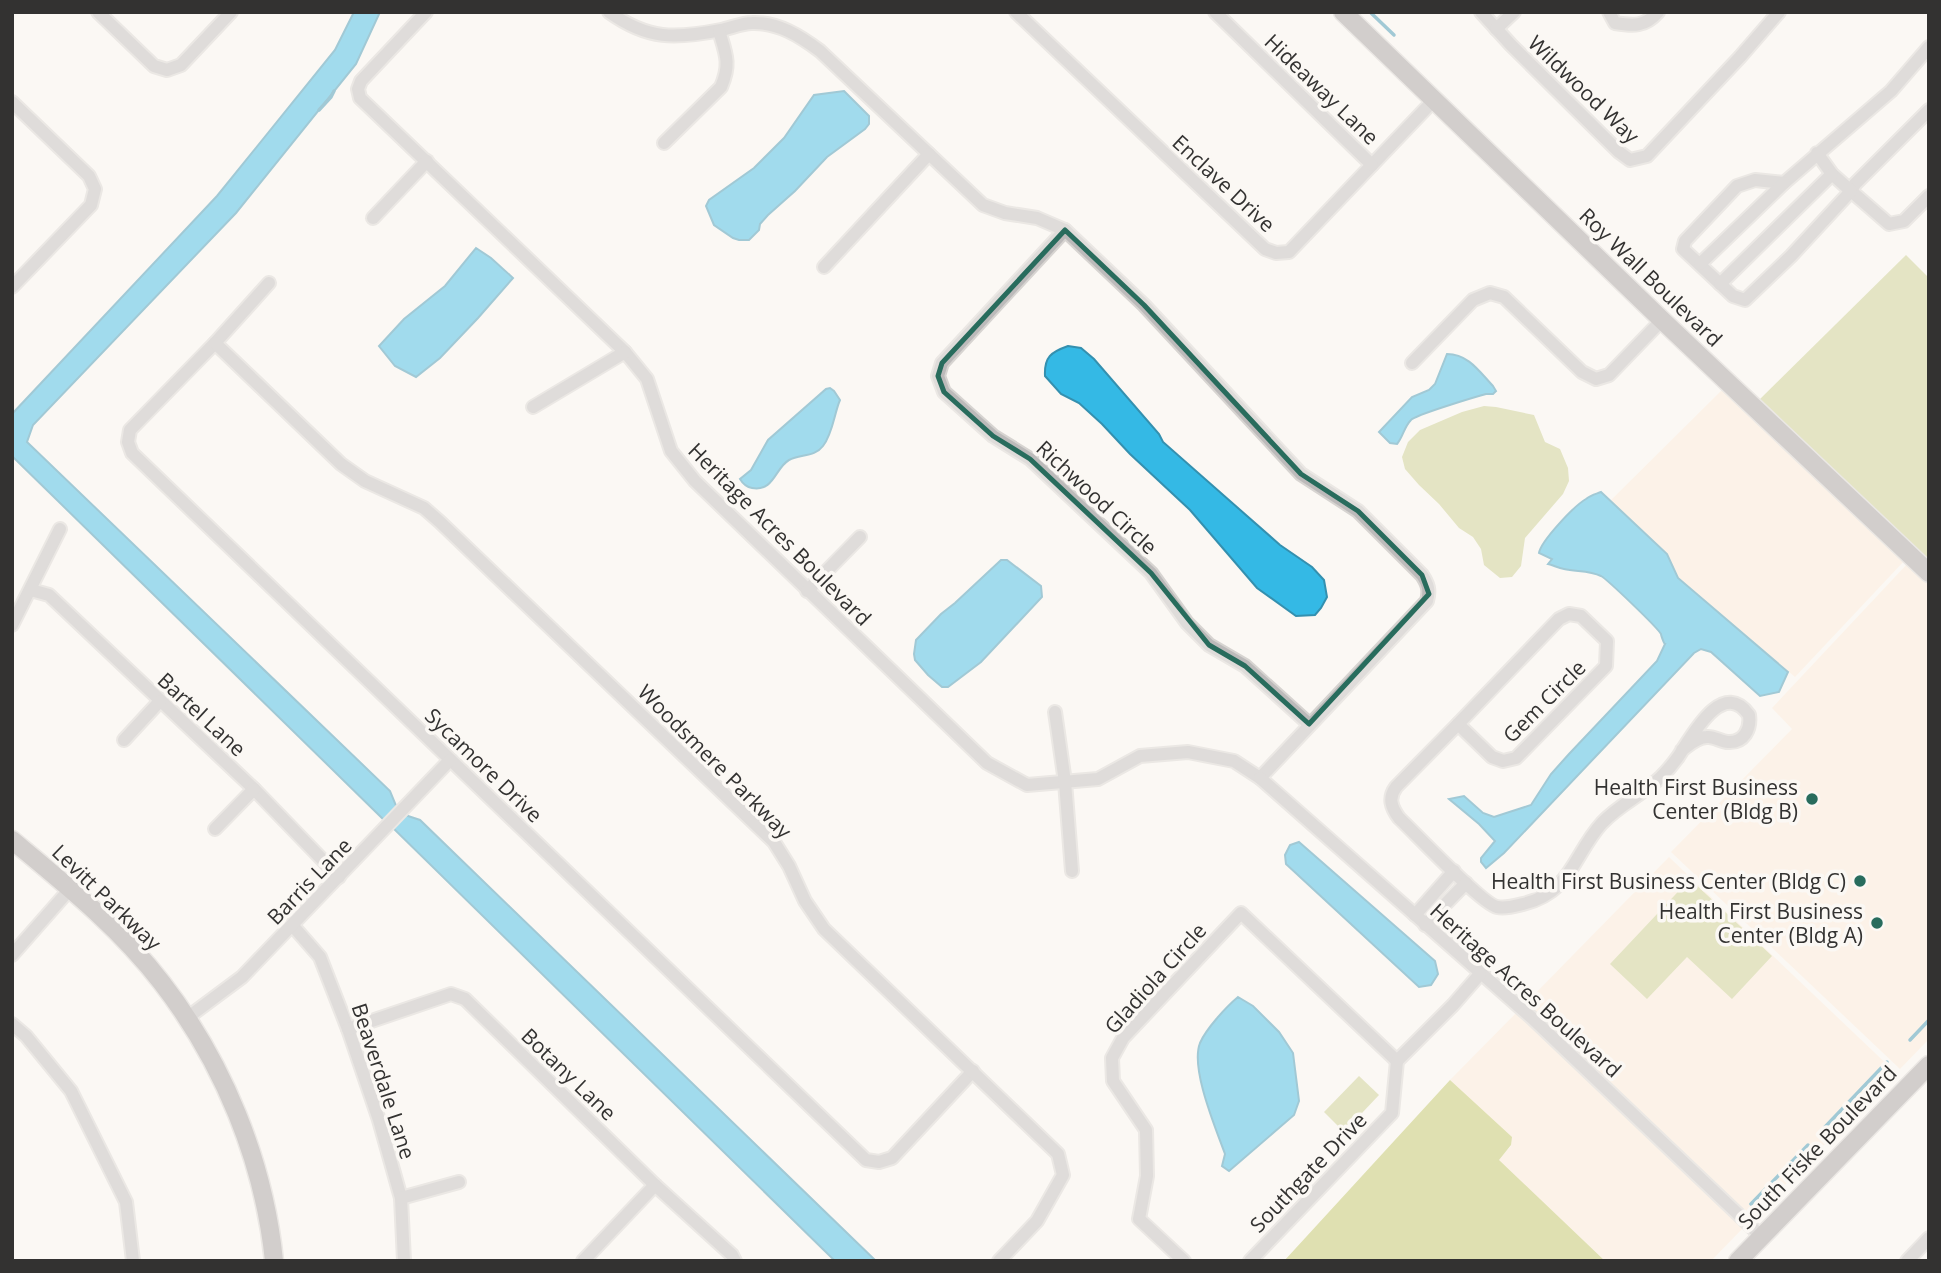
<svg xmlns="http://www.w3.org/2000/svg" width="1941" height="1273" viewBox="0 0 1941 1273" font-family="'Open Sans',sans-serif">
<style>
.commercial{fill:#fcecd9}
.green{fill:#c7cd89}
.forest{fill:#bcc45f}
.water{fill:#34b9e5;stroke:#3490af;stroke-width:2}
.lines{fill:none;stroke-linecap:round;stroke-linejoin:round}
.stream{stroke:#3490af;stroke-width:3.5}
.street-casing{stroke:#d7d4d1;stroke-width:16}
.secondary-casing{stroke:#d7d4d1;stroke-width:21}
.street{stroke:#bcbaba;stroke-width:12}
.secondary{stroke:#9f9b9b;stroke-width:18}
.marked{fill:none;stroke:#286c5d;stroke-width:5;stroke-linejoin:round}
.poi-dot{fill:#286c5d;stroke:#fbf8f4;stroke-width:2.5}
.labels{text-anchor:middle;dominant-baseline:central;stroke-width:7;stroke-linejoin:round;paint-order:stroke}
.street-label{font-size:21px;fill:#333231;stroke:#fbf8f4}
.poi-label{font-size:21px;fill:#333231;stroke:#fbf8f4;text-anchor:end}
</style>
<rect width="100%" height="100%" fill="#fbf8f4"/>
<g class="commercial">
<path d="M 1725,387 L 1906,559 L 1795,677 L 1678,578 L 1667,554 L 1610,501 Z"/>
<path d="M 1909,562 L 1929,580 L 1929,1039 L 1900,1069 L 1671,852 L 1792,729 L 1772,708 Z"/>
<path d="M 1669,857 L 1895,1072 L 1752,1219 L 1525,1004 Z"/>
<path d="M 1516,1013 L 1744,1227 L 1711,1261 L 1605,1261 L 1498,1160 L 1511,1146 L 1450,1080 Z"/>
</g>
<g class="green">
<path d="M 1906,255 L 1929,278 L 1929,564 L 1757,402 Z"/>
<path d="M 1484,406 L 1496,407 L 1534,415 L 1545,442 L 1560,449 L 1568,468 L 1569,481 L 1563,494 L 1525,538 L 1521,566 L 1512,577 L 1500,578 L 1484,565 L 1481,549 L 1473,537 L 1459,528 L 1439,504 L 1419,485 L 1405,469 L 1402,457 L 1408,442 L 1420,430 L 1462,412 Z"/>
<path d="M 1690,879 L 1772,956 L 1732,999 L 1687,957 L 1647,999 L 1610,964 Z"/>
<path d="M 1359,1076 L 1379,1095 L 1344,1132 L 1324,1112 Z"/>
</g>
<path class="forest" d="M 1450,1080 L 1512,1137 L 1511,1145 L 1499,1160 L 1605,1261 L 1284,1261 Z"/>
<g class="water">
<path d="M 354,12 L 380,12 L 356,64 L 236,213 L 33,425 L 27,442 L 390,791 L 397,808 L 385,821 L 12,456 L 12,414 L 217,196 L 335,50 Z"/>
<path d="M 844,91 L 869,116 L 869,124 L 865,129 L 827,157 L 795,191 L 768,215 L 760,224 L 759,230 L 749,240 L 739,240 L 733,238 L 714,225 L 706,206 L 709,200 L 754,168 L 784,138 L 814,95 Z"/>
<path d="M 476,248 L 491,258 L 513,278 L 478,318 L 440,358 L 416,377 L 395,366 L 379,346 L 404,319 L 445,286 Z"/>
<path d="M 1068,346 L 1081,348 L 1094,359 L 1159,434 L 1163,442 L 1280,545 L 1312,567 L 1324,580 L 1327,597 L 1321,608 L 1315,615 L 1296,616 L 1257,588 L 1190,510 L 1130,454 L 1102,424 L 1079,403 L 1061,394 L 1045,376 C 1044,357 1051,352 1068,346 Z"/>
<path d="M 1447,354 C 1468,354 1479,371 1493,386 L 1496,391 L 1493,394 L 1486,394 C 1475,397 1415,415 1411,420 C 1404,427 1403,437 1397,444 L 1390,443 L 1379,432 L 1412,397 L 1429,390 L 1435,384 Z"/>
<path d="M 830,388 L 834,391 L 840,400 C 834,414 833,433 823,446 C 815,457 800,454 789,460 C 775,468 774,492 752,488 C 746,487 743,484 740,479 L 751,470 L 768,440 L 826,389 Z"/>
<path d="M 1601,492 L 1667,554 L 1678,578 L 1788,672 L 1779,692 L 1760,696 L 1711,652 L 1701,649 L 1694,653 L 1504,853 L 1486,868 L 1481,862 L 1481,858 L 1495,841 L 1479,824 L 1449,799 L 1464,796 L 1483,813 L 1494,817 L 1531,805 L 1551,774 L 1569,754 L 1657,661 L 1665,644 C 1664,644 1661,635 1661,634 C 1657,627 1608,580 1601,576 C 1589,570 1576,572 1564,569 C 1558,568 1553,565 1548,564 L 1552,559 L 1539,553 C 1541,541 1574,506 1586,499 C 1591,495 1596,494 1601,492 Z"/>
<path d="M 1001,560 L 1007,560 L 1041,586 L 1042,597 L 981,662 L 948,687 L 942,687 L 928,675 L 915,660 L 914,654 L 916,640 L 941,614 L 955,603 Z"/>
<path d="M 405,815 L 420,820 L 876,1261 L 835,1261 L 393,828 Z"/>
<path d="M 1299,842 L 1435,961 L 1438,974 L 1431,985 L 1419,987 L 1286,864 L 1285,855 L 1290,845 Z"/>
<path d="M 1238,997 L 1253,1006 L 1279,1032 L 1293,1053 L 1299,1101 L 1294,1115 L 1229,1171 L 1222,1166 L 1225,1154 C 1216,1129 1190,1068 1200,1043 C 1206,1029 1226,1007 1238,997 Z"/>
</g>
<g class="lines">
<g class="stream">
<path d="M 1370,12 L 1394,35"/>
<path d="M 319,110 L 331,97 L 334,91"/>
<path d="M 1910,1040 L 1929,1020"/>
<path d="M 1825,1127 L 1887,1062"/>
<path d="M 1751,1204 L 1808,1145"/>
</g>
<defs>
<g id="street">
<path d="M 98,12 L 154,66 L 167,70 L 181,65 L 231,12"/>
<path d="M 426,12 L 361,81 L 358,89 L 360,98 L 625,352 L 647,379 L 671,451 L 695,481 L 987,763 L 1027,785 L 1098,779 L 1140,756 L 1188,752 L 1234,761 L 1260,778 L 1427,601 C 1430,590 1428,584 1422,575 L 1358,511 L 1301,474 L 1144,305 L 1065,230 L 1037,218 L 1005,213 L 983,205 L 820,51 C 800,36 778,22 752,23 C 742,23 731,28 721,30 C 675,39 648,40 609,12"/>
<path d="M 1016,12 L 1265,249 L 1276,253 L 1289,252 L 1434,100"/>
<path d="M 1215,12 L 1372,165"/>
<path d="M 1481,12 L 1511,45 L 1619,152 L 1630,160 L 1647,156 L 1740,57 L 1779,12"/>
<path d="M 1609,12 L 1615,23 C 1633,26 1645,27 1658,12"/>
<path d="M 1496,29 L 1514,12"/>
<path d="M 12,102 L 89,176 L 95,189 L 91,205 L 12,287"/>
<path d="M 1929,110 L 1855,184 L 1851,191 L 1889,224 L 1904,221 L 1929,196"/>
<path d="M 664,143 L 721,87 C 731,64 726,54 719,31"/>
<path d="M 1817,153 L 1832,174 L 1851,191 L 1791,256 L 1745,300 L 1733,296 L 1683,249 L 1685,241 L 1737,186 L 1755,180 L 1784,183 L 1891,91 L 1929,47"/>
<path d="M 373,218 L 427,161"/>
<path d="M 1065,230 L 942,363 L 938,376 L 944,392 L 993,436 L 1030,459 L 1151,573 L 1187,623 L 1209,645 L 1245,666 L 1309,724"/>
<path d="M 1700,264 L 1784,183"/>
<path d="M 824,267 L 929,154"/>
<path d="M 269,283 L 215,343 L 130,430 L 128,442 L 132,453 L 866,1160 L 879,1162 L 892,1158 L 973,1071"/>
<path d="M 1720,284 L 1832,174"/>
<path d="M 215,343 L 341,464 L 365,481 L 424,508 L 440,522 L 774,842 L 789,866 L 805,901 L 824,929 L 1058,1154 L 1063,1175 L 1037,1221 L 999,1261"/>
<path d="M 1412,363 L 1473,300 L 1490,293 L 1504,297 L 1582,372 L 1596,379 L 1609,375 L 1662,320"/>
<path d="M 533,407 L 625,352"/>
<path d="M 31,590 L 49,595 L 254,789 L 339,877"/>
<path d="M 807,591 L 860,537"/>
<path d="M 1569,614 L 1581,616 L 1607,641 L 1606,666 L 1516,758 L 1503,761 L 1492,757 L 1458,724 L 1559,619 Z"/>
<path d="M 12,625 L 60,529"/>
<path d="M 1055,712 L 1065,782 L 1072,871"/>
<path d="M 1458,724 L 1396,787 C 1388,798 1391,807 1399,818 C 1415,833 1482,904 1497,907 C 1506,909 1515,906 1523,904 C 1572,892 1573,855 1602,823 C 1620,804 1642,795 1661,777 C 1667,771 1673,764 1678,757 C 1691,738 1722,677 1749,715 C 1751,729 1744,743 1728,742 C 1721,742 1714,736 1707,737 C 1697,737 1689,745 1682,750"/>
<path d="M 124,740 L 160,701"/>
<path d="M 1260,778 L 1532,1018 L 1761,1236"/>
<path d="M 215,829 L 254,789"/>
<path d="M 1415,915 L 1454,871"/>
<path d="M 1425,925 L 1466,883"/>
<path d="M 293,926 L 320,957 L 348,1029 L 379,1120 L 401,1198 L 404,1261"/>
<path d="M 12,955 L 70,889"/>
<path d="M 187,1018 L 242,977 L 450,760"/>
<path d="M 12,1024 L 26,1036 L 71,1091 L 126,1202 L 133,1261"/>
<path d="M 348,1029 L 451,994 L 465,999 L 655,1185 L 732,1255 L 735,1261"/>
<path d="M 401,1198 L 459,1182"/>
<path d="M 583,1261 L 655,1185"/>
<path d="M 1184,1261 L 1139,1219 L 1147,1176 L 1146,1130 L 1113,1081 L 1112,1058 L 1123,1038 L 1241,913 L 1397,1061"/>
<path d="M 1250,1261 L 1392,1113 L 1397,1061 L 1453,1005 L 1480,974"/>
<path d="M 1907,1261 L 1929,1238"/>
</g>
<g id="secondary">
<path d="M 1343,12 L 1662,320 L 1929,573"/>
<path d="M 12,840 C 65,884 120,928 162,983 C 223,1062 264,1161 274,1261"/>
<path d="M 1738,1261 L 1929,1065"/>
</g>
</defs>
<use href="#street" class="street-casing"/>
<use href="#secondary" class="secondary-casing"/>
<use href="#street" class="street"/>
<use href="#secondary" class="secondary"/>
</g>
<path d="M0 0H1941V1273H0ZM 1065,230 L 1144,305 L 1301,474 L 1358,511 L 1422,575 L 1429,594 L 1309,724 L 1245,666 L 1209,645 L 1151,573 L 1030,459 L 993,436 L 944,392 L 938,376 L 942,363 Z" fill="#fbf8f4" fill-opacity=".55" fill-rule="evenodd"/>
<path class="marked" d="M 1065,230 L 1144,305 L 1301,474 L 1358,511 L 1422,575 L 1429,594 L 1309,724 L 1245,666 L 1209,645 L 1151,573 L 1030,459 L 993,436 L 944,392 L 938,376 L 942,363 Z"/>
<g class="poi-dot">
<circle cx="1812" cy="799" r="7"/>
<circle cx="1860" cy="881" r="7"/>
<circle cx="1877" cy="923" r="7"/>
</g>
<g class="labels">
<g class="street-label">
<text transform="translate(1322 89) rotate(44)">Hideaway Lane</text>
<text transform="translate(1584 89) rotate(44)">Wildwood Way</text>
<text transform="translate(1224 183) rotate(43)">Enclave Drive</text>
<text transform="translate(1651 277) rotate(44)">Roy Wall Boulevard</text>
<text transform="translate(1097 497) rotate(43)">Richwood Circle</text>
<text transform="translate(780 534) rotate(45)">Heritage Acres Boulevard</text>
<text transform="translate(1544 701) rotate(-45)">Gem Circle</text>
<text transform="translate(202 714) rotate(43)">Bartel Lane</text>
<text transform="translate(715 761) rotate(45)">Woodsmere Parkway</text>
<text transform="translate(484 765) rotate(44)">Sycamore Drive</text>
<text transform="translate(309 881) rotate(-46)">Barris Lane</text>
<text transform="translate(107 897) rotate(44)">Levitt Parkway</text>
<text transform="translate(1155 978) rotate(-48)">Gladiola Circle</text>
<text transform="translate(1526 990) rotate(42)">Heritage Acres Boulevard</text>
<text transform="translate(569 1074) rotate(44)">Botany Lane</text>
<text transform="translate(384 1081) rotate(72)">Beaverdale Lane</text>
<text transform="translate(1817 1147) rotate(-46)">South Fiske Boulevard</text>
<text transform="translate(1308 1172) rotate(-46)">Southgate Drive</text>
</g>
<g class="poi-label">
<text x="1798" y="787">Health First Business<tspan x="1798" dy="24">Center (Bldg B)</tspan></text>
<text x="1846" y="881">Health First Business Center (Bldg C)</text>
<text x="1863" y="911">Health First Business<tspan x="1863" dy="24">Center (Bldg A)</tspan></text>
</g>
</g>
<rect width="1941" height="1273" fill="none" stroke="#333231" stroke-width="28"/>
</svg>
